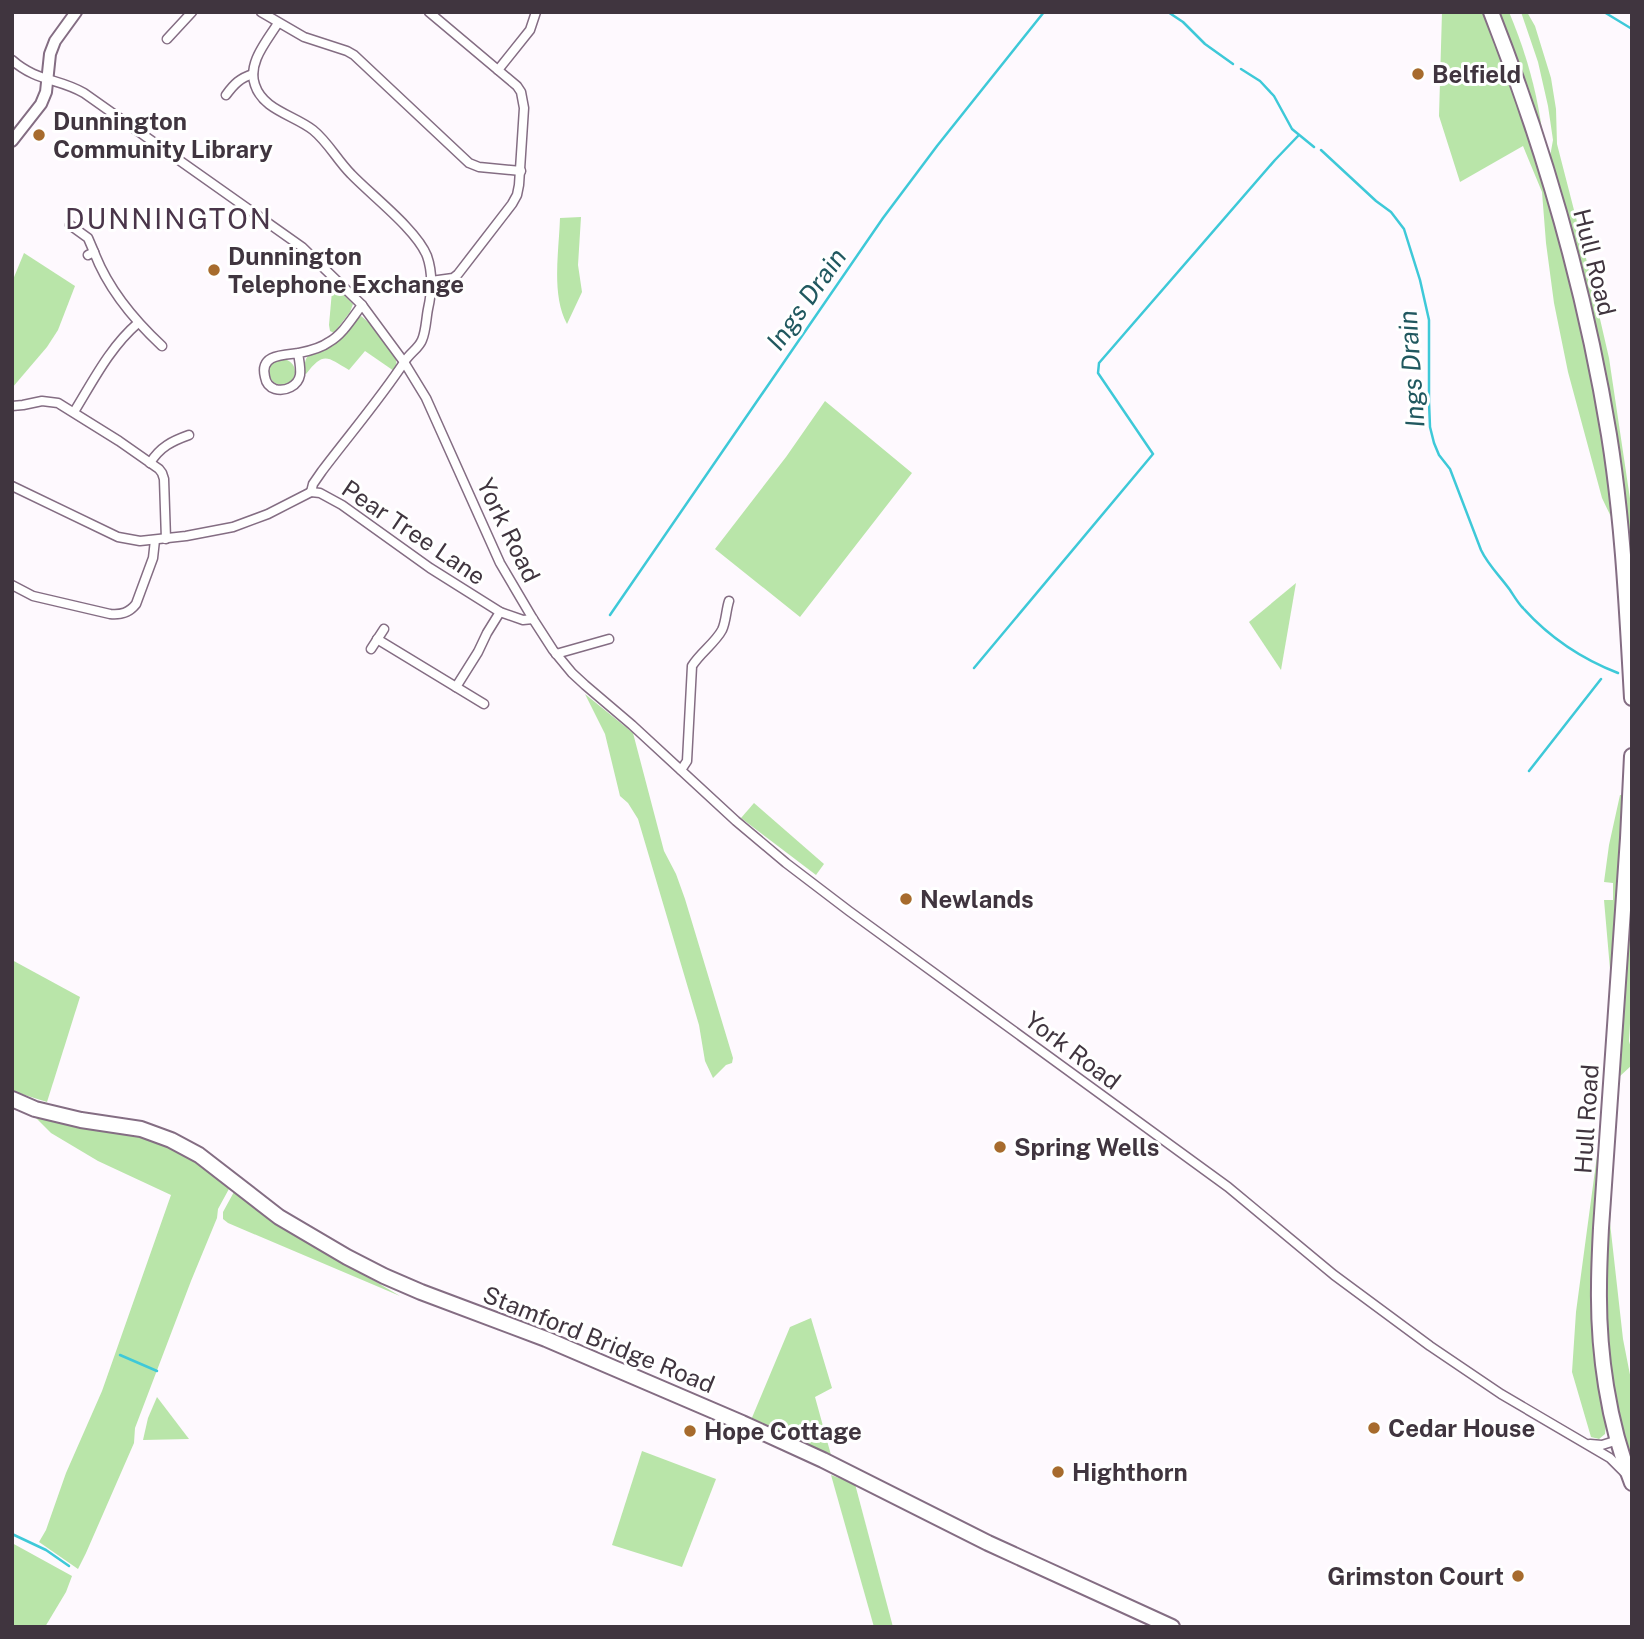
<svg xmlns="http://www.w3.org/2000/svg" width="1644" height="1639" viewBox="0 0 1644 1639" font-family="'Public Sans',sans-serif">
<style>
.green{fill:#b9e5a9}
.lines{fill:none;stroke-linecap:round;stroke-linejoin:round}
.stream{stroke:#3ec9d8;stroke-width:2.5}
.street-casing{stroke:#846d83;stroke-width:11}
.secondary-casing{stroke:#846d83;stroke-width:14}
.highway-casing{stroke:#846d83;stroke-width:18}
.street{stroke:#fff;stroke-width:8}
.secondary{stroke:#fff;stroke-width:10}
.highway{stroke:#fff;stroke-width:14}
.poi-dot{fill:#a76b2d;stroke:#fff;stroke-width:2.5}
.labels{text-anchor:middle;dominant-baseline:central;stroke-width:6;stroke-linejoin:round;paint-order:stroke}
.poi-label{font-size:24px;font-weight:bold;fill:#40353f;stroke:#fff;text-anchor:start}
.street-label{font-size:24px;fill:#40353f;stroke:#fff}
.water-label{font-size:26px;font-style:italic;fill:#20585f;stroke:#fff}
.quarter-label{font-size:28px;letter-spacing:2px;fill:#4a354a;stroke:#fff}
</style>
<rect width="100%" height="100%" fill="#fef9fe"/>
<g class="green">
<path d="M 1442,12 L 1484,12 L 1499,48 L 1557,221 L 1580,310 L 1607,463 L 1613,521 L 1602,498 L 1568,372 L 1554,303 L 1546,243 L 1542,192 L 1523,146 L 1460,182 L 1439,116 Z"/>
<path d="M 1496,12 L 1509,12 C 1526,52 1538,95 1543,138 Z"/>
<path d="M 1521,12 L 1527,12 L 1535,26 L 1551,78 L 1556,109 L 1557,144 L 1583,245 L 1609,358 L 1632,512 L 1632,603 L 1629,564 L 1549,162 L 1553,140 L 1548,106 L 1538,62 Z"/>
<path d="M 581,217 L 578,265 L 582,292 L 567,324 C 551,295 559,251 560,218 Z"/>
<path d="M 24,253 L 75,286 L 58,330 L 47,347 L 12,388 L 12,282 Z"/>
<path d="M 335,286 L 353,304 L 350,312 L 334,333 L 330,331 L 329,325 L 332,291 Z"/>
<path d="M 361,316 C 372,324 392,347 396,360 C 397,366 397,365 394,371 L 365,351 L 349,370 C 327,357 324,351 306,374 L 304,373 C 305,368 304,362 307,357 C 313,349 325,349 333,344 C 344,337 349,323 361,316 Z"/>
<circle cx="282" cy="372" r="13"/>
<path d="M 825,401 L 912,473 L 800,617 L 715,549 L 786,457 Z"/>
<path d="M 1296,583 L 1281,670 L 1249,622 Z"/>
<path d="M 585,694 L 633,733 L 664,851 L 676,874 L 685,899 L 733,1058 L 732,1063 L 726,1065 L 713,1078 L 705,1061 L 699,1025 L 638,819 L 628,803 L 620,796 L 605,734 Z"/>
<path d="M 1620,795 L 1624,795 L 1613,960 L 1610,969 L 1604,900 L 1613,900 L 1613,883 L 1604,882 L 1609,845 Z"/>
<path d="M 1632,796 L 1632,988 L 1629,1041 L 1632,1052 L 1632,1065 L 1619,1077 L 1610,1223 L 1623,1339 L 1632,1385 L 1632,1465 L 1617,1411 L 1607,1359 L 1604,1292 Z"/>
<path d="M 754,803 L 824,864 L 816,875 L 741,818 Z"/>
<path d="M 12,960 L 80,997 L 47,1102 L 12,1091 Z"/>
<path d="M 30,1112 L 162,1142 L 199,1161 L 230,1187 L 218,1209 L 217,1218 L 191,1281 L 135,1428 L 134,1443 L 86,1553 L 78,1569 L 39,1542 L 46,1530 L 66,1473 L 102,1391 L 171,1195 L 98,1161 L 51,1133 Z"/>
<path d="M 1598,1148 C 1595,1199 1590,1250 1592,1300 C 1594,1342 1600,1383 1606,1424 L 1605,1434 L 1599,1439 L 1591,1437 L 1572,1372 L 1576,1312 Z"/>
<path d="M 235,1190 C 287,1231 344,1263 400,1296 L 228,1223 L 223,1219 L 223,1212 Z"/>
<path d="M 811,1318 L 832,1388 L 815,1397 L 831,1455 L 751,1420 L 790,1327 Z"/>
<path d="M 157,1397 L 189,1439 L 143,1440 L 148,1418 Z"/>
<path d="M 642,1451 L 716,1479 L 682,1567 L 612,1545 Z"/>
<path d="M 831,1475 L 855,1484 L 893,1627 L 874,1627 Z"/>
<path d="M 12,1543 L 72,1576 L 66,1592 L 45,1627 L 12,1627 Z"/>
</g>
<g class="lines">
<g class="stream">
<path d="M 1168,12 L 1183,22 L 1205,44 L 1233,64"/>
<path d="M 1604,12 L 1632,29"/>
<path d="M 1241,69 L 1260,81 L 1274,96 L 1292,129 L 1314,147"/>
<path d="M 1321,150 L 1376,201 L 1391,212 L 1404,229 L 1420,280 L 1429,320 L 1429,402 L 1430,427 L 1434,443 L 1439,455 L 1450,469 L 1481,550 C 1488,565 1500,576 1510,590 C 1514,596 1518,603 1523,608 C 1549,637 1582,659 1618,673"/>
<path d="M 610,615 L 883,218 L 937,146 L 1044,12"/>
<path d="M 974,668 L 1153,454 L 1098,373 L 1099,363 L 1275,160 L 1298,136"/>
<path d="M 1529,771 L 1601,679"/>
<path d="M 120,1355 L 157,1371"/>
<path d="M 12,1534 L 46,1550 L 69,1566"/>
</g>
<defs>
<g id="street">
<path d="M 261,12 L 304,37 L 347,51 L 354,55 L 469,163 L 479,167 L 521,171"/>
<path d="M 429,12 L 517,86 L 521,92 L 524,108 L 519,185 L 517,195 L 512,204 L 458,274 L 453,278 L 431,281"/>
<path d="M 278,23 C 267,41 247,63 255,85 C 263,110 294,115 313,130 C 328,142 337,160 351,174 C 371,195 417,230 427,256 C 433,273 432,291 428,309 C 426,319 426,331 422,340 C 419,348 410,353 405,361 C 380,399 350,434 322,471 L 313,484 L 311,492"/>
<path d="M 167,39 L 192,12"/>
<path d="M 12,60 C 37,82 58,78 84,93 L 302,247 L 362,305 L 404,362 L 426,398 L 500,563 L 533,619 L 553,650 L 572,673 L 585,685 L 632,725 L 736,821 L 786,863 L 849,911 L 1228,1187 L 1334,1275 L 1430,1346 L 1501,1394 L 1610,1458 L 1625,1473"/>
<path d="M 498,70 L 530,30 L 536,12"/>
<path d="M 226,95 C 234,84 240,78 253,74"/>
<path d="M 70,225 L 88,238 L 94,252 L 88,255"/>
<path d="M 94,252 C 108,289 133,319 162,346"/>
<path d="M 298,353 C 299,360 301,368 300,375 C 298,386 285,392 275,389 C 269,387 266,383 265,377 C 259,354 284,355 299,353 C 309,351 321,348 329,342 C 343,334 352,318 362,305"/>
<path d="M 12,406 L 23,405 L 42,401 L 58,403 L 119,441 L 159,469 L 162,473 L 164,479 L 166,539"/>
<path d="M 74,412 C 93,381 110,347 138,323"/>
<path d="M 150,463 C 160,447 172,441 189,435"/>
<path d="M 12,486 L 118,537 L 140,541 L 186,536 L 233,527 L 268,514 L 311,492"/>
<path d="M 311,492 L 320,493 L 342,505 L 430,568 L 500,612 L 523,620 L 533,619"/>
<path d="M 12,585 L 33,596 L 110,614 C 121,615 129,613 136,604 L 153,558 L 155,540"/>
<path d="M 377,639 L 484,704"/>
<path d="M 371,649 L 384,629"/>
<path d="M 556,654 L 609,639"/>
<path d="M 456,687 L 478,652 L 487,633 L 500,612"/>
<path d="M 681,770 L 687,761 L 692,666 C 700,653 715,643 722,630 C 726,622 726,610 729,601"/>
<path d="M 1590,1444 L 1602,1445 L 1618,1440"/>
</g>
<path id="secondary" d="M 12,141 L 41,104 L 46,92 L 50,54 L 55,41 L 76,12"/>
<g id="highway">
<path d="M 1491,12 C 1545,149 1585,289 1609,435 C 1623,522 1627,610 1632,698"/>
<path d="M 1632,756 L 1628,838 L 1601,1228 C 1600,1248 1599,1267 1599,1287 C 1598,1351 1608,1423 1632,1483"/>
<path d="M 12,1099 L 35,1109 L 81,1120 L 141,1129 L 171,1140 L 199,1155 L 279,1217 L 347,1257 L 384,1276 L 421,1292 L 546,1339 L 742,1423 L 823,1460 L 988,1543 L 1172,1627"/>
</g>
</defs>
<use href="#street" class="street-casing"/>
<use href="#secondary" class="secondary-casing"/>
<use href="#highway" class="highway-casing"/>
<use href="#street" class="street"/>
<use href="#secondary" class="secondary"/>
<use href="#highway" class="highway"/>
</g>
<g class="poi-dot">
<circle cx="1418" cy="74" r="7"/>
<circle cx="39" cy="135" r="7"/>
<circle cx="214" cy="270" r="7"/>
<circle cx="906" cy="899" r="7"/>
<circle cx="1000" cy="1147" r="7"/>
<circle cx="1374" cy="1428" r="7"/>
<circle cx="690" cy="1431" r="7"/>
<circle cx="1058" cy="1472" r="7"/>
<circle cx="1518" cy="1576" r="7"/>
</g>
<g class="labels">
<g class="poi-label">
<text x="1432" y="74">Belfield</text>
<text x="53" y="121">Dunnington<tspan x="53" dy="28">Community Library</tspan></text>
<text x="228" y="256">Dunnington<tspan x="228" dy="28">Telephone Exchange</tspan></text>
<text x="920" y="899">Newlands</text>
<text x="1014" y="1147">Spring Wells</text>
<text x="1388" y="1428">Cedar House</text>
<text x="704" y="1431">Hope Cottage</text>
<text x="1072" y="1472">Highthorn</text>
<text x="1504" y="1576" text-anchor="end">Grimston Court</text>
</g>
<g class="street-label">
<text transform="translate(1595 262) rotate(76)">Hull Road</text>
<text transform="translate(509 530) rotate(64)">York Road</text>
<text transform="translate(414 532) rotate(34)">Pear Tree Lane</text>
<text transform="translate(1073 1050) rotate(37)">York Road</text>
<text transform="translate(1586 1119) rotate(-86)">Hull Road</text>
<text transform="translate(599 1339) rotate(22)">Stamford Bridge Road</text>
</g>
<g class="water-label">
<text transform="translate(806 299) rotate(-55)">Ings Drain</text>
<text transform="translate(1411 369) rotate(-94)">Ings Drain</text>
</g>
<g class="quarter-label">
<text x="169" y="218">DUNNINGTON</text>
</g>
</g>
<rect width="1644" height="1639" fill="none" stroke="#40353f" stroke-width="28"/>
</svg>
